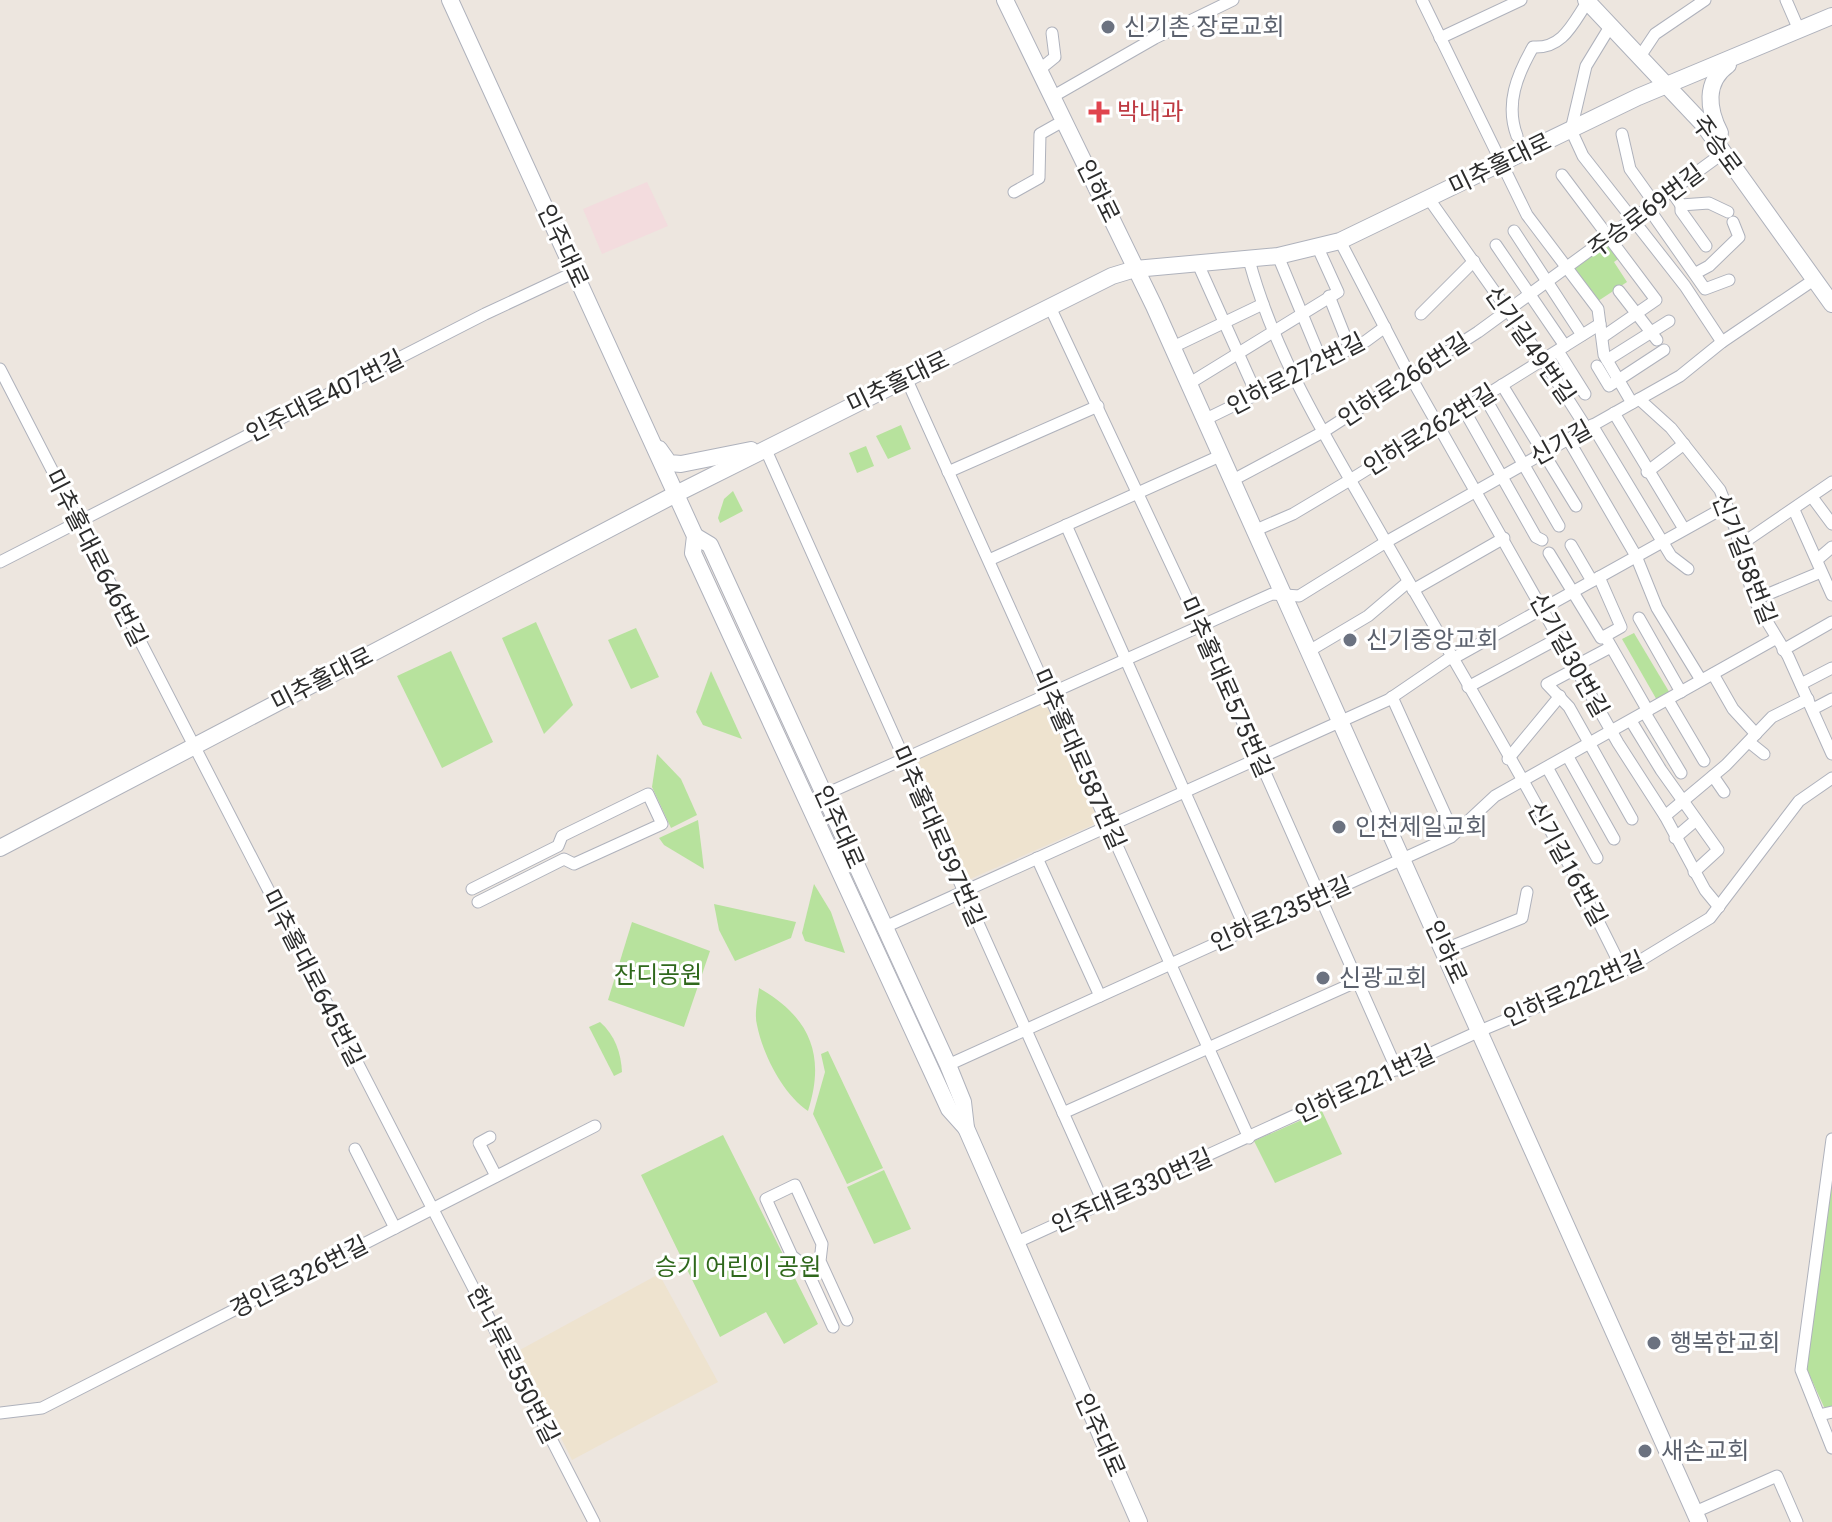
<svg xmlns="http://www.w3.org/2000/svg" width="1832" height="1522" viewBox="0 0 1832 1522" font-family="Roboto,'Noto Sans KR',sans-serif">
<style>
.education{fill:#eee3cf}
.medical{fill:#f3dcde}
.green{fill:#b7e29d}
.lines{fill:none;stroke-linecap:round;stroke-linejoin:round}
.street-casing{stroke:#afb2bc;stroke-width:13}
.secondary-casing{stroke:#afb2bc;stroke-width:18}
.street{stroke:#fff;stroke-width:11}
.secondary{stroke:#fff;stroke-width:16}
.worship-dot{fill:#6b7280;stroke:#fff;stroke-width:3}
.health-dot{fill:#e0444e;stroke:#fff;stroke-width:3}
.labels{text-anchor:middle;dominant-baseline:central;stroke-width:6;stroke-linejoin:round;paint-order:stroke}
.worship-label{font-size:24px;fill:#5b616d;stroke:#fff;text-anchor:start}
.health-label{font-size:24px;fill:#be3a42;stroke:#fff;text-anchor:start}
.street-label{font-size:24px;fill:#2c2c2c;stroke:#fff}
.park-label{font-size:24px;fill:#2f681c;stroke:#fff}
</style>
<rect width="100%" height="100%" fill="#ede6df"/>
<g class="education">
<path d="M 1047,701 L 1102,821 L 968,880 L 916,760 Z"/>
<path d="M 659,1274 L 718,1382 L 572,1460 L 518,1351 Z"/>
</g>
<path class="medical" d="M 647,182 L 668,226 L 602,254 L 583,209 Z"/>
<g class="green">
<path d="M 1616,237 L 1625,254 L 1614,262 L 1627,282 L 1595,303 L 1569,269 Z"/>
<path d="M 901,425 L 911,449 L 888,459 L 876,436 Z"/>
<path d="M 866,446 L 874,466 L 857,473 L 849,453 Z"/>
<path d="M 733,491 L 743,511 L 720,523 L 718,518 L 724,499 Z"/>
<path d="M 536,622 L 573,705 L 544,734 L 502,638 Z"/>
<path d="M 636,628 L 659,677 L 631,689 L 608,640 Z"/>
<path d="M 1634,633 L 1671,695 L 1658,702 L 1622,639 Z"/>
<path d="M 451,651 L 493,742 L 442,768 L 397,676 Z"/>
<path d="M 711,671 L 742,739 L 703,725 L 696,712 Z"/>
<path d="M 657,754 L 681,779 L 697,815 L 671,828 L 652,787 Z"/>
<path d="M 698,820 L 704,869 L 664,845 L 659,838 Z"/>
<path d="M 814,884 L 831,912 L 845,953 L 805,941 L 802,933 Z"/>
<path d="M 714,904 L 796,922 L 791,938 L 735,961 L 719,930 Z"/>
<path d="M 632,922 L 710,951 L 684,1027 L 608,1000 Z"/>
<path d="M 759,988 C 810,1017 826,1055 808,1111 C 783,1094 763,1055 757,1025 C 754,1014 758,999 759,988 Z"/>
<path d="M 600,1022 C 615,1035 621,1053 622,1072 L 614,1076 L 589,1027 Z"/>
<path d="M 828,1051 L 883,1168 L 847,1184 L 813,1114 L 825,1072 L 821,1054 Z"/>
<path d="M 1322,1111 L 1342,1154 L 1275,1183 L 1254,1141 Z"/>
<path d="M 723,1135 L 818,1324 L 784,1344 L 766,1312 L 720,1337 L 641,1175 Z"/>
<path d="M 884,1170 L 911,1229 L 874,1244 L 847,1187 Z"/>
<path d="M 1832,1176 L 1832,1407 L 1824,1407 L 1805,1365 Z"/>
</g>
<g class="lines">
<defs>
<g id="street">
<path d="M 1422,0 L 1527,215 L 1598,309 L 1604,355 L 1632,403"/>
<path d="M 1786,0 L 1799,30"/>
<path d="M 1611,25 L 1586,66 L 1571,130 L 1583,156 L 1685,286 L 1722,342"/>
<path d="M 1440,38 L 1521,0"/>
<path d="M 1641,55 L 1655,34 L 1705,0"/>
<path d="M 1039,70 L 1055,57 L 1052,33"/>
<path d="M 1052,97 L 1155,38 L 1233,0"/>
<path d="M 1622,134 L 1630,169 L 1655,204"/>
<path d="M 1517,136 C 1505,104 1517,75 1533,47 C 1563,49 1573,23 1588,1"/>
<path d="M 1562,175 L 1656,300 L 1604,336"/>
<path d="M 1014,192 L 1039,178 L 1040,134 L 1056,125"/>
<path d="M 1672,192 L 1681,205 L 1709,203 L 1728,212"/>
<path d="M 1429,199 L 1543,360 L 1587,429"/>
<path d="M 1681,205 L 1681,211 L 1706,246"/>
<path d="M 1649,209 L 1705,289 L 1729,280"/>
<path d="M 1514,231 L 1582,335"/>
<path d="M 1340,241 L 1409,374 L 1618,743 L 1665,816 L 1705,890 L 1719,907"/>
<path d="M 1496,245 L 1565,346"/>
<path d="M 1278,256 L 1322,362"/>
<path d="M 1249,260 C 1276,360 1332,447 1383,537 C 1465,680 1551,822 1623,971"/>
<path d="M 1198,264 L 1256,393"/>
<path d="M 1696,273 L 1709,266 L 1739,237 L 1733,222"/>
<path d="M 1619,291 L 1657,340"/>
<path d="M 1329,296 L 1350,349"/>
<path d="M 1050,307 L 1200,626 L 1397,1070"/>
<path d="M 1421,314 L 1474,261"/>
<path d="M 1173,347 L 1263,304"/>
<path d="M 1558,351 L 1585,394"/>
<path d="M 1607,360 L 1669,321"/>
<path d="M 1597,366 L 1609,386 L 1664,350"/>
<path d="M 0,369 L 594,1522"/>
<path d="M 906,378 L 1249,1138"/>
<path d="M 1190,383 L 1338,292 L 1318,248"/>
<path d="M 1502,385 L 1576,506"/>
<path d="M 1484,396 L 1559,526"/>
<path d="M 1639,399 L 1671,428 L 1720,490 L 1735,528 L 1754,600 L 1788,656 L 1832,754"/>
<path d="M 1463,408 L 1536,537 L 1542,540"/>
<path d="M 1614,413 L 1684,529"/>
<path d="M 1206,419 L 1366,341 L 1385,327"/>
<path d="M 1592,425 L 1671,556 L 1688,569"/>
<path d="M 1568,439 L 1636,556 L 1657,608 L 1701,680"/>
<path d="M 765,448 L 1104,1204"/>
<path d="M 948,472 L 1098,406"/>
<path d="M 1647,472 L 1684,444"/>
<path d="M 1233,480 L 1323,432 L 1478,332 L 1723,153"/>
<path d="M 1812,497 L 1832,524"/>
<path d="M 1794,510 L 1832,595"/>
<path d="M 1066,525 L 1246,930"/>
<path d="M 1256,530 L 1293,514 L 1350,480 L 1600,324"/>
<path d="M 1571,545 L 1592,581"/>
<path d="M 1740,545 L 1832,482"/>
<path d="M 1549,553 L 1601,638 L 1605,636"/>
<path d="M 1818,559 L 1832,547"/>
<path d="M 989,560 L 1222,455"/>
<path d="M 0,562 L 485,314 L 575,272"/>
<path d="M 1599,577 L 1621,627 L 1605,636 L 1648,711"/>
<path d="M 1413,590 L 1504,538"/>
<path d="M 1754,600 L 1821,572"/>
<path d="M 1639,618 L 1681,692"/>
<path d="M 1783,650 L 1832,622"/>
<path d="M 1309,651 L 1368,616 L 1408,582"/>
<path d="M 1452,659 L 1727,506"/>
<path d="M 1575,666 L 1611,647"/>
<path d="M 1577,668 L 1547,684 L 1569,707 L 1632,819"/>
<path d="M 1713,674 L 1733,709 L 1756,734"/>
<path d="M 1801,684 L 1832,668"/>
<path d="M 1468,687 L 1559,638"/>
<path d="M 1392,697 L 1454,834"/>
<path d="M 1668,700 L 1704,761"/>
<path d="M 1813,709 L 1832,699"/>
<path d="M 1645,713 L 1681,773"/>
<path d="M 1631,721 L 1661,770 L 1718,850 L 1694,872"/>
<path d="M 1749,742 L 1764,754"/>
<path d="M 1568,757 L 1614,839"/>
<path d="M 1508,759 L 1560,696"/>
<path d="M 1548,769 L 1597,858"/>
<path d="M 1713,776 L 1724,792"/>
<path d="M 808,802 L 1272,594 L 1299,596 L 1386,542 L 1680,376 L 1722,342 L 1815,279"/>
<path d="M 1665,816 L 1726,765 L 1772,717 L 1808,699"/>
<path d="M 1675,838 L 1696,820"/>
<path d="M 1037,858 L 1100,996"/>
<path d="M 472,889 L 558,846 L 562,836 L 648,794 L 662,824 L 574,864 L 564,859 L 478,902"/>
<path d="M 885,927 L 1388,700 L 1451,657"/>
<path d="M 1445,949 L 1522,918 L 1527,892"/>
<path d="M 948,1065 L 1451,837 L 1495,796 L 1775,639"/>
<path d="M 1063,1113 L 1358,981"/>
<path d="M 490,1137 L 479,1143 L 496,1176"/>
<path d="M 1832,1139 L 1801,1370 L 1832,1448"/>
<path d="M 355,1149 L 395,1228"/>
<path d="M 1015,1243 L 1482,1030 L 1623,971 L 1710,918 L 1799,801 L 1832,778"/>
<path d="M 833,1327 L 805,1266 L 792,1256 L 766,1199 L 795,1185 L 822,1244 L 820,1261 L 847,1320"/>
<path d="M 0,1413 L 42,1408 L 595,1126"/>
<path d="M 1819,1415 L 1832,1412"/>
<path d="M 1695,1512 L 1777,1476 L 1797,1522"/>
</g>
<g id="secondary">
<path d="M 450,0 L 695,536 L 693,553 L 949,1109 L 966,1128"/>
<path d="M 1005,0 L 1154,306 L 1699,1522"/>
<path d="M 1586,0 L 1703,124 L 1832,304"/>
<path d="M 1720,133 C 1708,110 1704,82 1728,65"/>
<path d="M 659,449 L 669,463 L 681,464 L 751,450"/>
<path d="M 695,536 L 710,545 L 948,1065 L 963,1102 L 966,1128 L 1139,1522"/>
<path d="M 0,848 L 674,495 L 1112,276 L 1135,269 L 1278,256 L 1340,241 L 1638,97 L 1832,16"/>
</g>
</defs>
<use href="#street" class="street-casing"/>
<use href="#secondary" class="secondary-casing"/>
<use href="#street" class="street"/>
<use href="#secondary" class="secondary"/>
</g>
<g class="worship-dot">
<circle cx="1108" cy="27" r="8"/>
<circle cx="1350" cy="640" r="8"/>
<circle cx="1339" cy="827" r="8"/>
<circle cx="1323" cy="978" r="8"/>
<circle cx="1654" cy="1343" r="8"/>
<circle cx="1645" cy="1451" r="8"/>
</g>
<path class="health-dot" d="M1095 100h8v8h8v8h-8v8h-8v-8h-8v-8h8z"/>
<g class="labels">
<g class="worship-label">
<text x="1124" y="27">신기촌 장로교회</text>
<text x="1366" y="640">신기중앙교회</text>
<text x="1355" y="827">인천제일교회</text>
<text x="1339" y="978">신광교회</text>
<text x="1670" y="1343">행복한교회</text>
<text x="1661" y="1451">새손교회</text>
</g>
<g class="health-label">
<text x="1117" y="112">박내과</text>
</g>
<g class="street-label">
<text transform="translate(1717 145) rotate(54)">주승로</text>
<text transform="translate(1500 164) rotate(-26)">미추홀대로</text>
<text transform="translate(1098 191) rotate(64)">인하로</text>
<text transform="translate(1646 211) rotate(-37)">주승로69번길</text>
<text transform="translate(563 246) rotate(65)">인주대로</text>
<text transform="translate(1530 345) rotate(55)">신기길49번길</text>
<text transform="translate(1296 374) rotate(-27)">인하로272번길</text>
<text transform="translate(1404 380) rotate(-33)">인하로266번길</text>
<text transform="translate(898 382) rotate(-26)">미추홀대로</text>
<text transform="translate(325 396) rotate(-27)">인주대로407번길</text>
<text transform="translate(1430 430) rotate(-32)">인하로262번길</text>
<text transform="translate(1561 443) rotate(-29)">신기길</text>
<text transform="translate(96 558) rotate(63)">미추홀대로646번길</text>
<text transform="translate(1744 559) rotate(69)">신기길58번길</text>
<text transform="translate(1569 655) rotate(61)">신기길30번길</text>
<text transform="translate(322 679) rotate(-27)">미추홀대로</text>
<text transform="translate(1226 687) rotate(66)">미추홀대로575번길</text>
<text transform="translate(1079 759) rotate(66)">미추홀대로587번길</text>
<text transform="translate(839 827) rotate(66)">인주대로</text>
<text transform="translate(938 836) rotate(66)">미추홀대로597번길</text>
<text transform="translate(1567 864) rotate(61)">신기길16번길</text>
<text transform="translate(1281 914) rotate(-24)">인하로235번길</text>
<text transform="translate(1446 952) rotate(65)">인하로</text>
<text transform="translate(313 978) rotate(63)">미추홀대로645번길</text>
<text transform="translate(1574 989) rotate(-24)">인하로222번길</text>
<text transform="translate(1365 1084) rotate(-25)">인하로221번길</text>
<text transform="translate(1132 1191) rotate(-24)">인주대로330번길</text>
<text transform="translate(299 1277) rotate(-27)">경인로326번길</text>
<text transform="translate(513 1365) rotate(63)">한나루로550번길</text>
<text transform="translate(1100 1435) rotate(66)">인주대로</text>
</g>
<g class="park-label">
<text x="658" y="975">잔디공원</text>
<text x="738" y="1267">승기 어린이 공원</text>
</g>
</g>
</svg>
